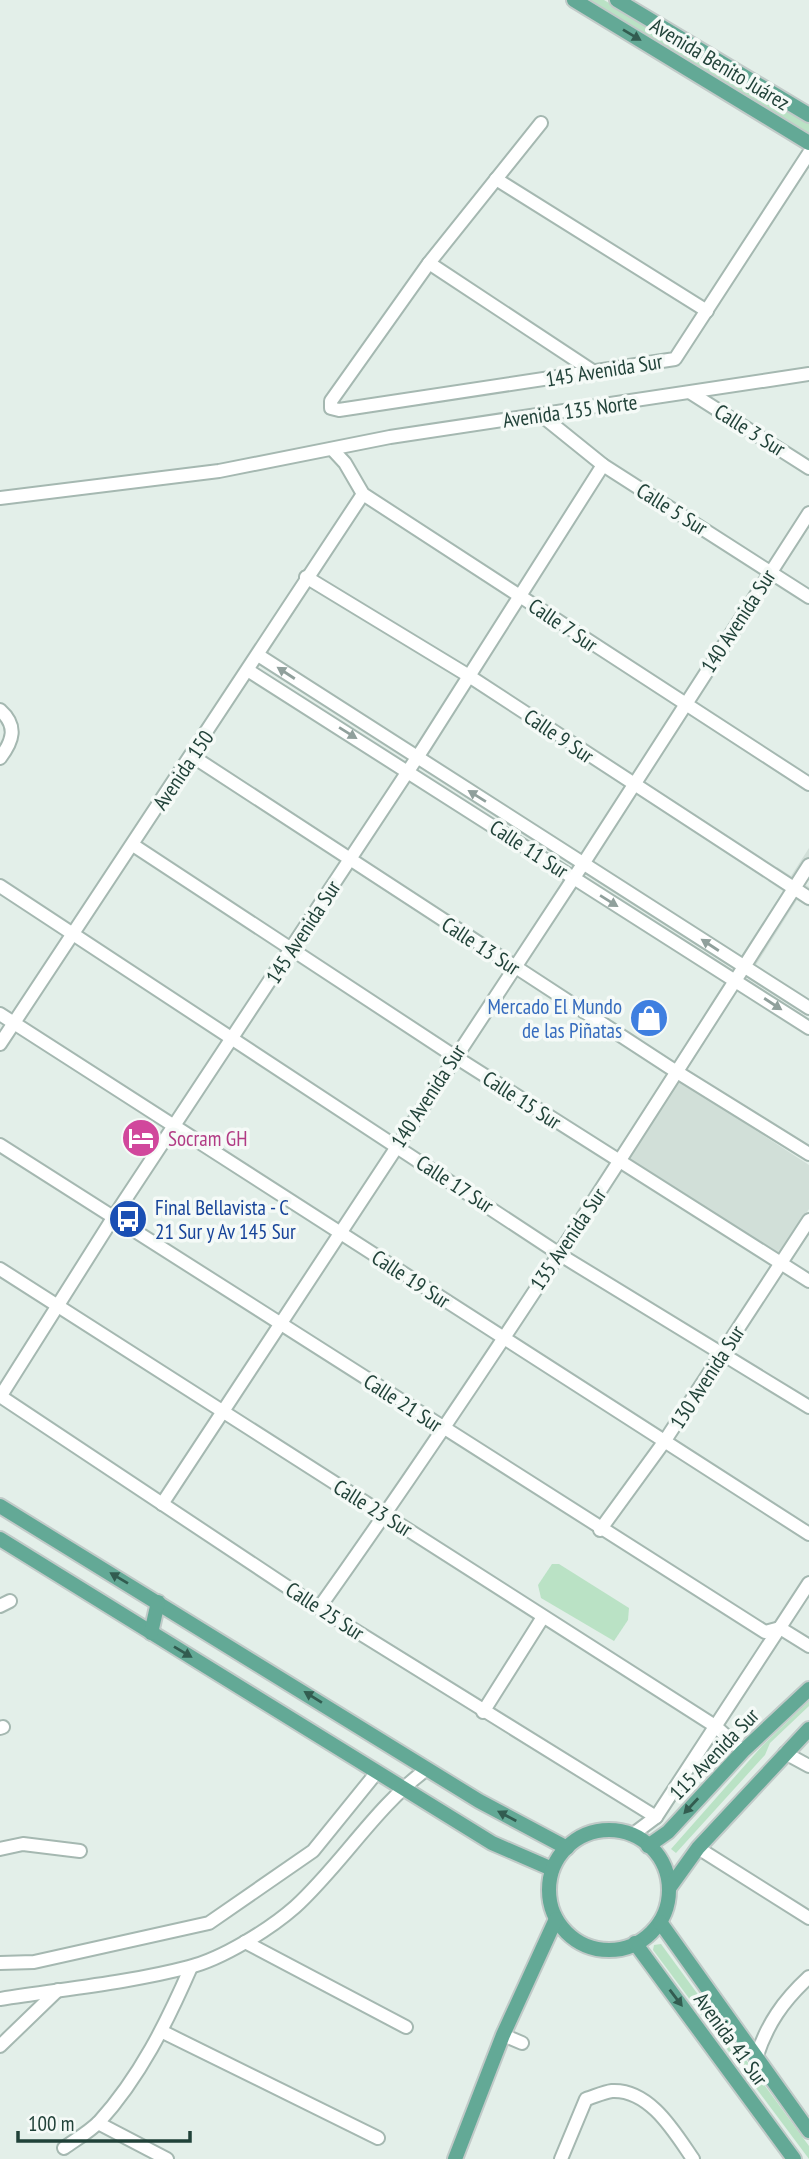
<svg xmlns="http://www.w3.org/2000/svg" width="809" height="2159" viewBox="0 0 809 2159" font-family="'PT Sans Narrow',sans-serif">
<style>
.built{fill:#d1dfd8}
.green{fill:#bae2c5}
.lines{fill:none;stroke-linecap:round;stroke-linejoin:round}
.minor-casing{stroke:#a5b8b1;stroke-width:16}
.major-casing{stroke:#c1cac8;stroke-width:18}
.minor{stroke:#fff;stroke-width:12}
.major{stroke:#63a996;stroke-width:14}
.oneway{fill:#325c50}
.oneway2{fill:#90a09c}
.labels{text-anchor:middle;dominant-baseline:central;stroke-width:7;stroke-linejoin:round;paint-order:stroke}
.street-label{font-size:21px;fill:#214239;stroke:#f5faf7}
.shop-label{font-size:21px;fill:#366cbe;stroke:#f5faf7;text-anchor:end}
.hotel-label{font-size:21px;fill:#b23c85;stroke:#f5faf7;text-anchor:start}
.transit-label{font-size:21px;fill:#164399;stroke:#f5faf7;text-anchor:start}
</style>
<rect width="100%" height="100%" fill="#e3efe9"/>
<g class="built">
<path d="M 809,848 L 809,879 L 806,885 L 809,887 L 809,907 L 797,900 L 756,965 L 741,956 L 783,891 L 768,881 L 777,867 L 791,876 Z"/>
<path d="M 678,1080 L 809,1165 L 809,1209 L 778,1257 L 626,1159 Z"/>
</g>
<g class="green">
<path d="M 587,0 L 604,0 L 809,123 L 809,134 Z"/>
<path d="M 552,1564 L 559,1564 L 629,1608 L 628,1620 L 614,1641 L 541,1598 L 538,1585 Z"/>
<path d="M 809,1701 L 809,1706 L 770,1743 L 765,1755 L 676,1853 L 671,1849 L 762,1746 Z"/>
<path d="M 661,1944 L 809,2146 L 809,2159 L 653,1950 L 654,1945 Z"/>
</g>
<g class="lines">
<defs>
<g id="minor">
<path d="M 541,123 L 429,263 L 331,401 L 331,408 L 339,410 L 675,359 L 809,153"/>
<path d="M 496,179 L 707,311"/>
<path d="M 429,263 L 594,372"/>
<path d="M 691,393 L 809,468"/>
<path d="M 541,415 L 603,465 L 809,597"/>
<path d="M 332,449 L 345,463 L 363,494 L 809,784"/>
<path d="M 0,498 L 219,471 L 390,437 L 809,374"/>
<path d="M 306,577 L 469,676 L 809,898"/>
<path d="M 258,655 L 809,1008"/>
<path d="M 249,671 L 809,1028"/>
<path d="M 0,710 C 18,726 13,741 0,758"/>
<path d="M 192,756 L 669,1067 L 809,1154"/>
<path d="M 133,845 L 454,1056 L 809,1281"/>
<path d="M 0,886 L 567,1259 L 809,1407"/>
<path d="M 0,1014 L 809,1534"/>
<path d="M 0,1044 L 363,494"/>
<path d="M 0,1145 L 765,1632 L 780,1628 L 809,1646"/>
<path d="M 0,1269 L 715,1726 L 743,1751"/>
<path d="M 0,1396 L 319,1608 L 656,1817"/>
<path d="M 0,1397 L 113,1218 L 424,747 L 603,465"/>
<path d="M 162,1504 L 583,864 L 809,513"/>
<path d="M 600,1530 L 664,1442 L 809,1220"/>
<path d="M 0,1606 L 10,1601"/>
<path d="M 319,1608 C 491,1366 649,1115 809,865"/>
<path d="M 483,1712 L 543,1617"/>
<path d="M 0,1728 L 3,1727"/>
<path d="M 785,1753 L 809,1766"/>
<path d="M 632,1835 L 656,1817 L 809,1583"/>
<path d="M 698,1848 L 809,1918"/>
<path d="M 0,1849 L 23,1844 L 80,1851"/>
<path d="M 245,1942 L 406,2027"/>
<path d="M 0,1963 L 34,1962 L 209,1923 L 313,1851 L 377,1772"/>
<path d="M 0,1999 C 62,1989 128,1983 189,1967 C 222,1959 270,1929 295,1907 C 342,1864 376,1806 427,1769"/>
<path d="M 163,2032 L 378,2138"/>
<path d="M 503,2035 L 522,2043"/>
<path d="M 0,2046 L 58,1990"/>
<path d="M 756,2058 C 767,2024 783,2001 809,1977"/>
<path d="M 98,2123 L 167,2159"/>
<path d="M 64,2148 C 75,2140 89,2132 99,2122 C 140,2077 167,2022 191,1967"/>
<path d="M 561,2159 L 586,2099 C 593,2097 604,2092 612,2091 C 650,2089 675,2133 693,2159"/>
</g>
<g id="major">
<path d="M 574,0 L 809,143"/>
<path d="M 617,0 L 809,115"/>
<path d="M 0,1506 L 479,1801 L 567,1848"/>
<path d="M 0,1539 L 492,1843 L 552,1869"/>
<path d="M 151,1633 L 158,1602"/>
<circle cx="609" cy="1890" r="60"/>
<path d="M 648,1846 L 668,1832 L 743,1751 L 809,1689"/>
<path d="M 670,1887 L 698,1848 L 809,1729"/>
<path d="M 660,1922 L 809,2131"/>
<path d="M 635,1943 L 794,2159"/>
<path d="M 455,2159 L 503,2035 L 556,1919"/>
</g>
</defs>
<use href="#minor" class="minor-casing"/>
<use href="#major" class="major-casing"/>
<use href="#minor" class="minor"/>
<use href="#major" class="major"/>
</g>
<defs><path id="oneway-solid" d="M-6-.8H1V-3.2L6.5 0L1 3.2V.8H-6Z" transform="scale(1.75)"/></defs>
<g class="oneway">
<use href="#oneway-solid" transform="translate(632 35) rotate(31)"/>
<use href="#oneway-solid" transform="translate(119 1578) rotate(-149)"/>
<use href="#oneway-solid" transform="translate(183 1652) rotate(31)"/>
<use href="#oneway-solid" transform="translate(313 1697) rotate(-148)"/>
<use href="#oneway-solid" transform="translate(691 1806) rotate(133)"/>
<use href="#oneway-solid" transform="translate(507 1816) rotate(-152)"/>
<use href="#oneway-solid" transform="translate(676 1998) rotate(53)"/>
</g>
<g class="oneway2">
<use href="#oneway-solid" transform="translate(286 673) rotate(-147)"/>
<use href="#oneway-solid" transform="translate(348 733) rotate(32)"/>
<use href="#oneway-solid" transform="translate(477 796) rotate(-148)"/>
<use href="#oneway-solid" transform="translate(609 901) rotate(32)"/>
<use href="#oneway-solid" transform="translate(710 945) rotate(-147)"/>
<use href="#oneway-solid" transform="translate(773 1004) rotate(33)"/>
</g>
<defs>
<symbol id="shop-disc" viewBox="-11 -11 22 22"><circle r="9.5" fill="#3f7fe0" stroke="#f5faf7"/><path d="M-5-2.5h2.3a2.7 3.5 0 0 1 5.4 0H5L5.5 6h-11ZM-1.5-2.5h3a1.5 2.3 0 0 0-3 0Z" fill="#fff"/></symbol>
<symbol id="hotel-disc" viewBox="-11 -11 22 22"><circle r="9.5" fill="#d1479c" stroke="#f5faf7"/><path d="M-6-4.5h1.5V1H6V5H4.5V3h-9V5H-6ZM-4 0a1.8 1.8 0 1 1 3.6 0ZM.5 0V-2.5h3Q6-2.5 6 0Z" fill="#fff"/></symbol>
<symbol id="bus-disc" viewBox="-11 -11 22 22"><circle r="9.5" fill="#1a4fb4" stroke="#f5faf7"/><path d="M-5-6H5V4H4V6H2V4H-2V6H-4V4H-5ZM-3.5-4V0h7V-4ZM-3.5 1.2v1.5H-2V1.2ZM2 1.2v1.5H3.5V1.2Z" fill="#fff"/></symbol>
</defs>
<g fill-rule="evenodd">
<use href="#shop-disc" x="627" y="996" width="44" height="44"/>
<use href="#hotel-disc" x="119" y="1116" width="44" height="44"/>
<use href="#bus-disc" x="106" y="1197" width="44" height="44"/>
</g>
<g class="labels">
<g class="street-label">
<text transform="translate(720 64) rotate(31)">Avenida Benito Juárez</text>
<text transform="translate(604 370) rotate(-9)">145 Avenida Sur</text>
<text transform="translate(570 411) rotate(-8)">Avenida 135 Norte</text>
<text transform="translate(750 430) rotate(32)">Calle 3 Sur</text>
<text transform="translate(672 509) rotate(32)">Calle 5 Sur</text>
<text transform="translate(738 621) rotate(-57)">140 Avenida Sur</text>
<text transform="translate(563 625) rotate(34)">Calle 7 Sur</text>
<text transform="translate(559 736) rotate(34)">Calle 9 Sur</text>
<text transform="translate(183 770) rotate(-56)">Avenida 150</text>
<text transform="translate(529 849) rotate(33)">Calle 11 Sur</text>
<text transform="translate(303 932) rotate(-57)">145 Avenida Sur</text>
<text transform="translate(481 946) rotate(33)">Calle 13 Sur</text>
<text transform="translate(428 1096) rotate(-57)">140 Avenida Sur</text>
<text transform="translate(522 1100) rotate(33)">Calle 15 Sur</text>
<text transform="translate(455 1184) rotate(33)">Calle 17 Sur</text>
<text transform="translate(568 1239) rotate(-56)">135 Avenida Sur</text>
<text transform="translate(411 1279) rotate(33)">Calle 19 Sur</text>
<text transform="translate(707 1377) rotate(-57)">130 Avenida Sur</text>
<text transform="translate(403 1403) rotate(33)">Calle 21 Sur</text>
<text transform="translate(373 1508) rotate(32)">Calle 23 Sur</text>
<text transform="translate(325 1611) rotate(33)">Calle 25 Sur</text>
<text transform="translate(714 1754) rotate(-46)">115 Avenida Sur</text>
<text transform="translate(731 2039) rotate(54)">Avenida 41 Sur</text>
</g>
<g class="shop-label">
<text x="622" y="1006">Mercado El Mundo<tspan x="622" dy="24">de las Piñatas</tspan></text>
</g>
<g class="hotel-label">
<text x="168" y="1138">Socram GH</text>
</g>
<g class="transit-label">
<text x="155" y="1207">Final Bellavista - C<tspan x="155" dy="24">21 Sur y Av 145 Sur</tspan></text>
</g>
</g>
<path d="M18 2131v10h172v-10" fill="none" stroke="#214239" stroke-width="3.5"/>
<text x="28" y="2131" font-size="21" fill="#214239" stroke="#f5faf7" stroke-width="5" paint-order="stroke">100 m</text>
</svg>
